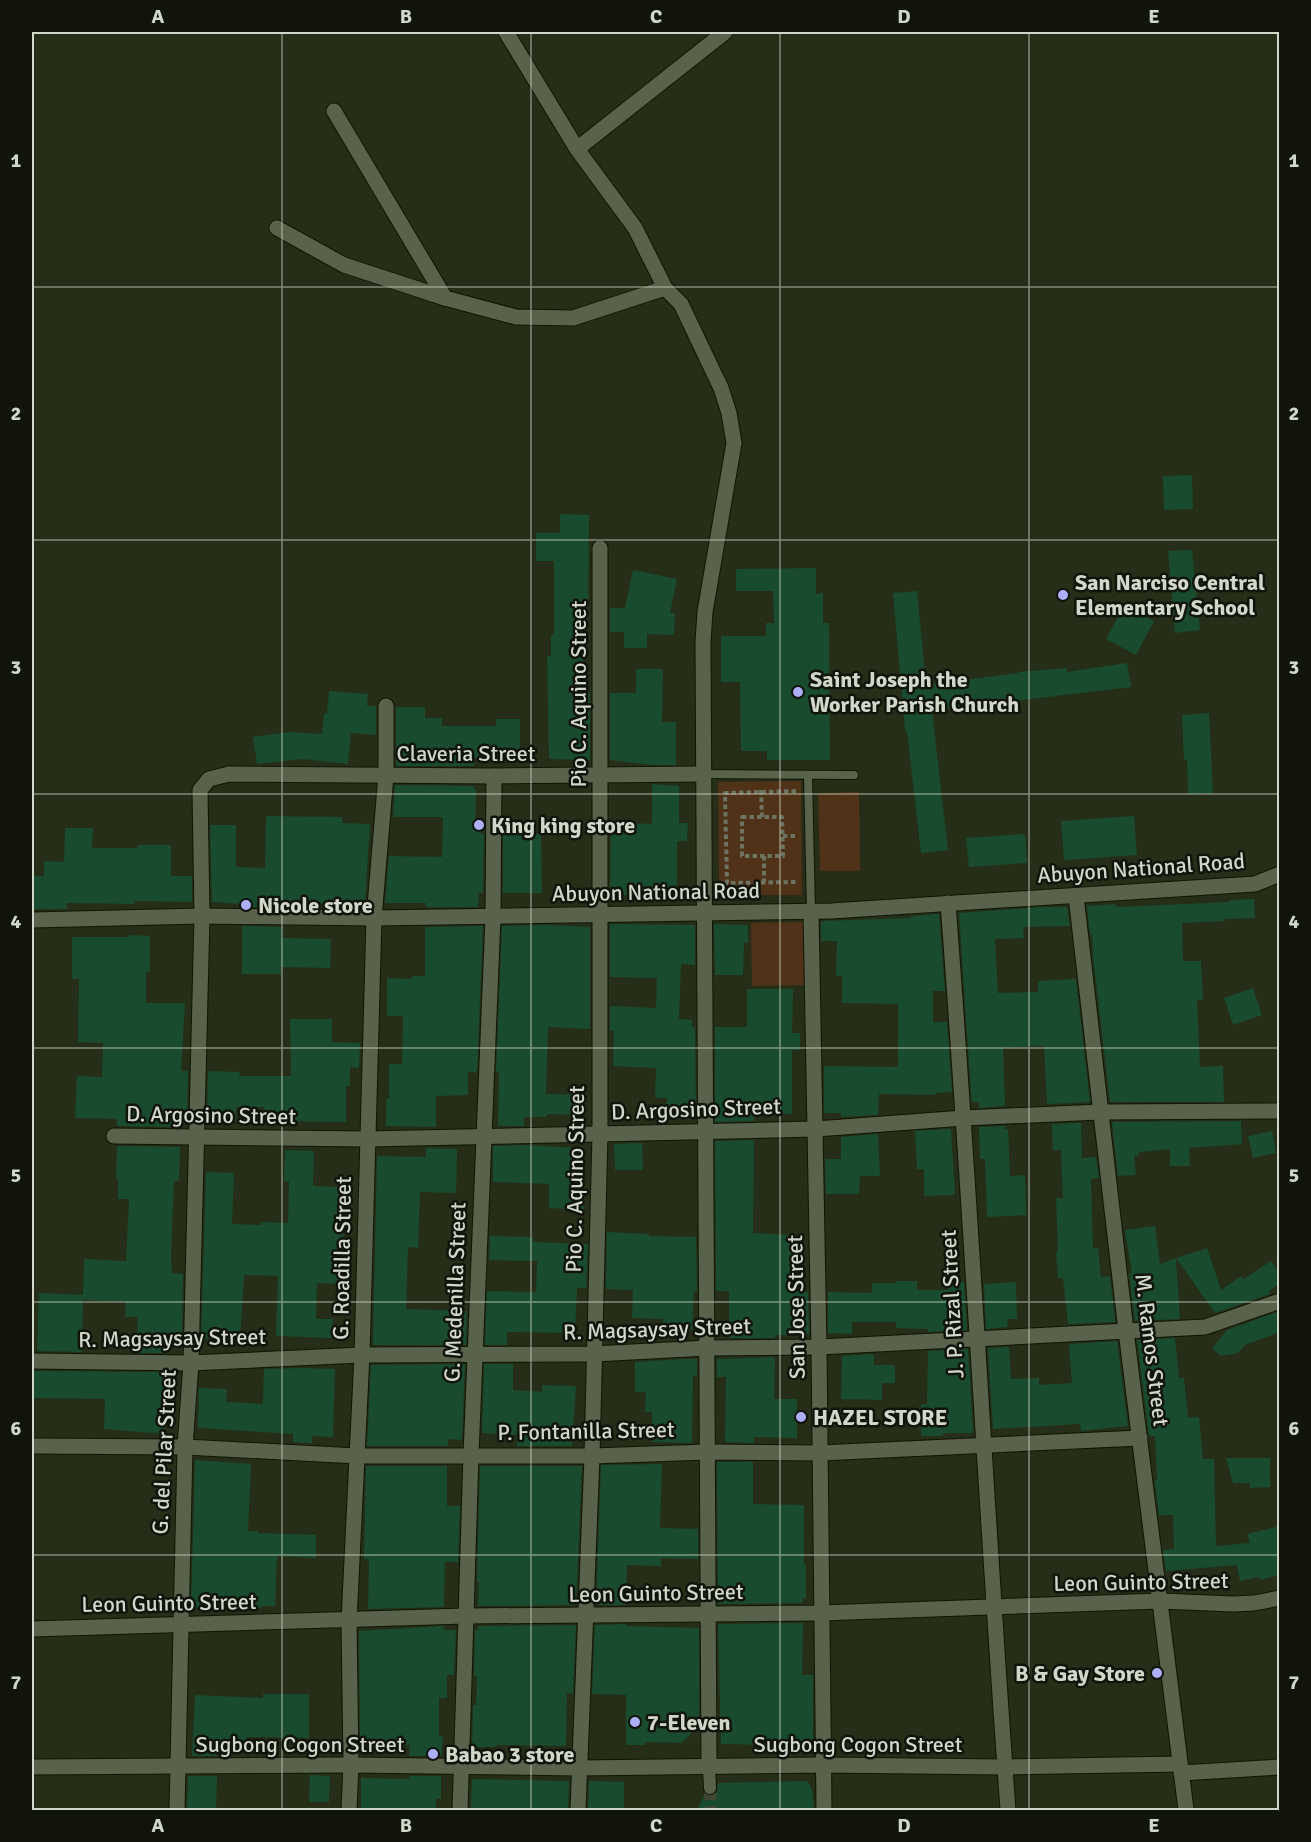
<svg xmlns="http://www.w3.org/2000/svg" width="1311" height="1842" viewBox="0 0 1311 1842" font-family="Signika,sans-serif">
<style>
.green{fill:#4f3217}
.building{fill:#194b2f}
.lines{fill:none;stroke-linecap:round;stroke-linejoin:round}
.pedestrian-tunnel{stroke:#404733;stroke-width:12;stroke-dasharray:12 6;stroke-linecap:butt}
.service-casing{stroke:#0f1603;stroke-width:10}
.pedestrian-casing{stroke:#0f1603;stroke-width:14}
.minor-casing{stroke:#0f1603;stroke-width:17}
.tertiary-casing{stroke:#0f1603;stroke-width:17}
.path{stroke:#6c7361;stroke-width:4;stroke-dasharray:4.5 3;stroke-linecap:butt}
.service{stroke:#59624a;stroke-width:8}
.pedestrian{stroke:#59624a;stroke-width:12}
.minor{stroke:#59624a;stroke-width:15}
.tertiary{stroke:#59624a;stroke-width:15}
.grid{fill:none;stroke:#d1d7c9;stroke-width:1.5;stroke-opacity:0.55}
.poi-dot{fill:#adaffb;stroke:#11140b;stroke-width:2}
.labels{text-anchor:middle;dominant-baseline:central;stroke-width:5;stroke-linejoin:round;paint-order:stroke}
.poi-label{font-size:22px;font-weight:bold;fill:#d1d7c9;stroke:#11140b;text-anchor:start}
.street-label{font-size:22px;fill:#d1d7c9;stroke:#11140b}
.neatline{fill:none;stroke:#d1d7c9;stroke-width:2}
.grid-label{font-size:20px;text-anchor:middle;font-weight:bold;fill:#d1d7c9}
</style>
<rect width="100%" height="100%" fill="#262e18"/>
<g class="green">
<path d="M 801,781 L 802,895 L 719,895 L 718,782 Z"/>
<path d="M 859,792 L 860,871 L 820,871 L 818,793 Z"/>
<path d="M 806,922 L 808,985 L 752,986 L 751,923 Z"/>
</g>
<g class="building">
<path d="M 1192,475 L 1193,509 L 1164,510 L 1163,476 Z"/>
<path d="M 560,514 L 589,515 L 588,620 L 579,620 L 578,656 L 584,656 L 583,677 L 588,677 L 588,692 L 590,692 L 590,760 L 549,759 L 547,656 L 551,656 L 551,635 L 554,635 L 554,561 L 536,561 L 536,533 L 560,533 Z"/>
<path d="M 1192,550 L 1200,630 L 1175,633 L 1168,551 Z"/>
<path d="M 816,568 L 816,594 L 823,593 L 823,623 L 829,623 L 830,760 L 767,760 L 767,751 L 741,751 L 740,682 L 721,682 L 721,636 L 766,636 L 766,623 L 774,623 L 773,591 L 736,591 L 736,569 Z"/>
<path d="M 633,570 L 677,579 L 670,613 L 675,613 L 674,635 L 647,634 L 647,648 L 624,648 L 624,632 L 610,632 L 610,608 L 625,608 Z"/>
<path d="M 917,591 L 926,685 L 1018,673 L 1018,672 L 1067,668 L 1067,672 L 1127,663 L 1131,687 L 932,711 L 948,850 L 921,853 L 907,731 L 905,731 L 893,593 Z"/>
<path d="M 1124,606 L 1154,621 L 1136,655 L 1106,639 Z"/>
<path d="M 636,669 L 663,669 L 662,722 L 676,722 L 676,765 L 652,765 L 610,760 L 610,693 L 636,693 Z"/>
<path d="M 329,691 L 368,694 L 367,706 L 376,706 L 376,735 L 351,733 L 348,764 L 302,759 L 257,764 L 253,737 L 290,732 L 322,734 L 324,713 L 327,714 Z"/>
<path d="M 396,707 L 425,707 L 425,718 L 442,718 L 442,726 L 496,726 L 496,719 L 520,719 L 520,758 L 474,758 L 474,766 L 396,766 Z"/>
<path d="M 1209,713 L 1213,793 L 1188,794 L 1187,760 L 1184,760 L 1182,715 Z"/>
<path d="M 652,784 L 679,786 L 679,823 L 688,823 L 687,841 L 677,841 L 677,896 L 610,895 L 611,826 L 632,827 L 632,823 L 652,824 Z"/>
<path d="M 395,785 L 474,786 L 474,789 L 476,789 L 475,830 L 481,830 L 481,834 L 484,834 L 483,893 L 479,893 L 478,907 L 426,907 L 426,903 L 385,903 L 389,856 L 442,857 L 443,817 L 393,817 Z"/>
<path d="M 266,816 L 342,817 L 342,823 L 370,824 L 365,904 L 293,903 L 282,904 L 282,907 L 242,907 L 242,904 L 212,902 L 210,825 L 236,825 L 236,867 L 265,868 Z"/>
<path d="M 1134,816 L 1137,855 L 1064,860 L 1061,821 Z"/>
<path d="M 65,828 L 93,828 L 92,848 L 137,848 L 137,845 L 171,845 L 171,876 L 192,876 L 192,902 L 135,901 L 135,904 L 67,903 L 67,909 L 32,909 L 32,876 L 44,876 L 44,861 L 64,862 Z"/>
<path d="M 503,834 L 541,834 L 542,893 L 503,893 Z"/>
<path d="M 1025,834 L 1027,863 L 969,867 L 966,838 Z"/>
<path d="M 1254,899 L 1255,918 L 1225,919 L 1225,921 L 1182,923 L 1183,961 L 1201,961 L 1203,1000 L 1197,1000 L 1200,1067 L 1223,1066 L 1224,1102 L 1110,1102 L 1093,956 L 1092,934 L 1090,935 L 1087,906 L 1115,904 L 1116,907 L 1230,902 L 1230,900 Z"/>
<path d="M 1042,907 L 1067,907 L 1070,926 L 1023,927 L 1024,938 L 995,939 L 998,993 L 1038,992 L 1038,981 L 1076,979 L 1090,1102 L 1051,1104 L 1047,1103 L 1044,1046 L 1003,1048 L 1005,1106 L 979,1108 L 979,1102 L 972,1102 L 971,1092 L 959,913 Z"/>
<path d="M 939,914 L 945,991 L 933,991 L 933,1022 L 947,1022 L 952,1092 L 936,1093 L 936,1095 L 879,1094 L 878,1115 L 841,1117 L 841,1113 L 824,1113 L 824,1066 L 898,1067 L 898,1004 L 842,1003 L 842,976 L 836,976 L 837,941 L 821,941 L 821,921 L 911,918 L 911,916 Z"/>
<path d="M 610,924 L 695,925 L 695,965 L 681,964 L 679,1019 L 692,1020 L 692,1027 L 695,1027 L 696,1117 L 666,1116 L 667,1098 L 655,1098 L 656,1068 L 613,1066 L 614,1031 L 610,1031 L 610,1006 L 656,1008 L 657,978 L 610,977 Z"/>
<path d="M 714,924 L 748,925 L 748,943 L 744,943 L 743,975 L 715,975 Z"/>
<path d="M 549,925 L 590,927 L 590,1029 L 548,1027 L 546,1094 L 580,1095 L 580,1115 L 547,1114 L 547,1117 L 524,1117 L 524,1126 L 498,1126 L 499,1072 L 496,1072 L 502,926 Z"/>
<path d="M 242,926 L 282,927 L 281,938 L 331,939 L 330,968 L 281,967 L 281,974 L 242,974 Z"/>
<path d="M 483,926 L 477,1072 L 468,1072 L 468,1095 L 436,1096 L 436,1127 L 386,1126 L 386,1099 L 389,1099 L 389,1064 L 402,1064 L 403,1016 L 387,1016 L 387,978 L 412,979 L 412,976 L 425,976 L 425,927 Z"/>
<path d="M 128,935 L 150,936 L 150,972 L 146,972 L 146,1003 L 185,1003 L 181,1071 L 188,1071 L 187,1124 L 181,1124 L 181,1127 L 117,1126 L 117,1119 L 75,1118 L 77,1076 L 102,1077 L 103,1043 L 78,1042 L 79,979 L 72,979 L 72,937 L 128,937 Z"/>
<path d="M 1253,988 L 1262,1015 L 1233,1025 L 1224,998 Z"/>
<path d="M 747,989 L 793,989 L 792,1033 L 800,1033 L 800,1050 L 792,1050 L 792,1114 L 754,1114 L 754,1121 L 715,1122 L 715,1027 L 747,1027 Z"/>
<path d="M 290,1019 L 332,1019 L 332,1042 L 360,1043 L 359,1068 L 350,1067 L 350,1086 L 346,1086 L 346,1122 L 263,1121 L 264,1107 L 236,1107 L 236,1121 L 207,1121 L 208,1071 L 240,1072 L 239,1076 L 291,1076 Z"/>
<path d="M 1241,1121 L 1242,1144 L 1189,1148 L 1190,1166 L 1170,1166 L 1170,1149 L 1139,1152 L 1139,1155 L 1134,1156 L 1136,1175 L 1118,1176 L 1112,1122 Z"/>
<path d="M 1081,1123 L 1082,1158 L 1096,1157 L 1099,1178 L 1091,1179 L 1093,1248 L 1098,1248 L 1101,1277 L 1110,1276 L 1115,1322 L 1068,1324 L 1063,1278 L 1058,1278 L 1056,1252 L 1058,1251 L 1056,1198 L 1063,1198 L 1061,1150 L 1053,1150 L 1052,1124 Z"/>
<path d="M 1005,1126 L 1005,1129 L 1008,1129 L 1010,1176 L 1025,1175 L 1026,1215 L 987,1217 L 985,1159 L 980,1159 L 979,1127 Z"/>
<path d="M 945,1129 L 951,1129 L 955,1195 L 924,1196 L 924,1169 L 917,1169 L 915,1131 Z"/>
<path d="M 1272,1131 L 1276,1153 L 1253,1158 L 1248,1136 Z"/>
<path d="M 878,1134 L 880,1176 L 860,1176 L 859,1194 L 826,1194 L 825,1159 L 841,1159 L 841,1137 Z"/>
<path d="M 754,1140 L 753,1233 L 794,1235 L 794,1275 L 802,1275 L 802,1292 L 808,1292 L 809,1333 L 806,1335 L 775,1335 L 775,1338 L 729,1338 L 729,1291 L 716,1291 L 715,1141 Z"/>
<path d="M 642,1143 L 643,1170 L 615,1170 L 614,1144 Z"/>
<path d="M 524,1145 L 579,1148 L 578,1191 L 585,1192 L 584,1210 L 549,1208 L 549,1184 L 493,1182 L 493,1146 Z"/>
<path d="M 117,1146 L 180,1147 L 179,1181 L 174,1181 L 171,1255 L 172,1273 L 183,1274 L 182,1338 L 169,1337 L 168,1353 L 136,1353 L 138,1317 L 125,1317 L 126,1302 L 83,1300 L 82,1352 L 37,1351 L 39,1293 L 83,1295 L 84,1259 L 126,1261 L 129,1199 L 118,1199 L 118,1179 L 116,1179 Z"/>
<path d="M 426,1148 L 457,1149 L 456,1193 L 420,1192 L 418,1248 L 408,1247 L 406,1309 L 467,1311 L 466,1345 L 373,1345 L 377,1156 L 426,1157 Z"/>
<path d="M 285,1150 L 314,1151 L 313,1186 L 339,1187 L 338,1221 L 344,1222 L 340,1284 L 317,1283 L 316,1319 L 333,1319 L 332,1338 L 276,1336 L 278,1276 L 244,1275 L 240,1340 L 201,1338 L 206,1172 L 234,1173 L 232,1224 L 261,1225 L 261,1222 L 288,1223 L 289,1182 L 284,1181 Z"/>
<path d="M 1155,1226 L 1160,1264 L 1176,1258 L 1180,1319 L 1135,1321 L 1129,1274 L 1132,1273 L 1125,1230 Z"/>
<path d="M 607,1232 L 649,1234 L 649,1236 L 696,1237 L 697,1291 L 694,1291 L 692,1330 L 663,1329 L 663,1319 L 632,1318 L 633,1290 L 606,1289 Z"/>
<path d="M 490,1236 L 533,1237 L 533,1242 L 588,1244 L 586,1288 L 577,1288 L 575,1333 L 507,1332 L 507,1345 L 485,1345 L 487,1291 L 536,1292 L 537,1261 L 489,1260 Z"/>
<path d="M 1207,1248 L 1221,1290 L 1241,1276 L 1244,1279 L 1271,1261 L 1280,1274 L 1280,1283 L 1269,1291 L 1270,1294 L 1215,1313 L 1176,1258 Z"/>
<path d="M 896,1281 L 917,1281 L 917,1290 L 948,1290 L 948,1282 L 964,1282 L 967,1330 L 928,1332 L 928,1329 L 896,1328 L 896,1322 L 852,1322 L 852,1334 L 828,1333 L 828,1292 L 872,1293 L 872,1283 L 896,1283 Z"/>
<path d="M 1016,1282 L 1017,1319 L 1007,1319 L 1008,1327 L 986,1329 L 984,1284 Z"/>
<path d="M 1277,1312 L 1280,1319 L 1280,1332 L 1245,1345 L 1238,1353 L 1221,1356 L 1212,1348 L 1227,1330 Z"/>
<path d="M 1175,1338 L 1179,1378 L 1184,1378 L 1188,1418 L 1199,1417 L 1203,1459 L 1214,1459 L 1216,1546 L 1250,1543 L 1247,1534 L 1280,1526 L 1280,1575 L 1260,1580 L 1259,1577 L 1240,1581 L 1237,1565 L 1166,1571 L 1163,1550 L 1174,1549 L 1173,1515 L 1159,1515 L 1155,1483 L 1155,1480 L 1157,1480 L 1155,1436 L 1149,1436 L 1137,1340 Z"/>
<path d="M 1117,1341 L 1128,1426 L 1081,1431 L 1080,1424 L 993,1429 L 988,1348 L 1009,1347 L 1011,1379 L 1039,1378 L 1039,1385 L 1072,1383 L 1069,1344 Z"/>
<path d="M 968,1349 L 973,1430 L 972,1433 L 943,1433 L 943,1436 L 921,1436 L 921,1404 L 927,1404 L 928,1351 Z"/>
<path d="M 874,1354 L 874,1365 L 895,1365 L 895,1383 L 882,1383 L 882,1400 L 841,1399 L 842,1356 Z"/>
<path d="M 775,1357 L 774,1399 L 797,1399 L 797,1438 L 754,1437 L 754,1443 L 725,1442 L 726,1377 L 717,1377 L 717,1359 Z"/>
<path d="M 682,1359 L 697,1359 L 697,1377 L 693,1376 L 692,1443 L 652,1442 L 652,1412 L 645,1412 L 646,1392 L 635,1392 L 635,1362 Z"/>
<path d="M 465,1364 L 462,1440 L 448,1439 L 448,1446 L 367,1446 L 371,1365 Z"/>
<path d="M 484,1364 L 513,1364 L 513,1390 L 542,1392 L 542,1385 L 576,1386 L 572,1446 L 517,1446 L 517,1435 L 482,1433 Z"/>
<path d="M 301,1368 L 335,1369 L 333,1437 L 312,1436 L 312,1443 L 293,1442 L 293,1434 L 198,1428 L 199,1388 L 227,1389 L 226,1402 L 263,1404 L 264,1369 Z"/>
<path d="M 32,1371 L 167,1372 L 164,1434 L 104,1429 L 105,1399 L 32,1398 Z"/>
<path d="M 1226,1458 L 1270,1458 L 1270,1487 L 1250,1488 L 1250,1483 L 1233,1483 Z"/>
<path d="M 195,1460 L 251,1464 L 248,1531 L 258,1531 L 258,1533 L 316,1535 L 316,1558 L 277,1556 L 275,1606 L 261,1606 L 261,1608 L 191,1608 Z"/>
<path d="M 717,1462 L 753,1462 L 753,1504 L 804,1505 L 804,1564 L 806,1564 L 806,1598 L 803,1598 L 803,1603 L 718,1604 Z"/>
<path d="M 662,1464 L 660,1528 L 698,1529 L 698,1559 L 661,1558 L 661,1566 L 627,1565 L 626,1605 L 596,1605 L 601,1465 Z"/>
<path d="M 366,1466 L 447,1466 L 447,1506 L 460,1506 L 458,1562 L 445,1562 L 444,1607 L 368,1609 L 369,1559 L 364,1559 Z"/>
<path d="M 480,1466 L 582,1466 L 576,1605 L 478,1606 L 479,1582 L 477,1582 Z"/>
<path d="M 803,1623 L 802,1675 L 813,1675 L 813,1741 L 784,1741 L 784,1745 L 721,1744 L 718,1624 Z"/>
<path d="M 626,1624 L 626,1626 L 699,1628 L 699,1725 L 682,1743 L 645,1742 L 645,1745 L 626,1745 L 626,1695 L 592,1694 L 595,1625 Z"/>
<path d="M 576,1625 L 573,1694 L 567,1693 L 566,1746 L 495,1745 L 495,1747 L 472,1747 L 473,1705 L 476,1705 L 477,1676 L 474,1676 L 475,1630 L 478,1630 L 478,1626 Z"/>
<path d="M 444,1626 L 443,1630 L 456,1630 L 454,1675 L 447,1675 L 447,1698 L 439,1698 L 439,1736 L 443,1736 L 441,1756 L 409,1756 L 410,1745 L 360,1744 L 359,1631 Z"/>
<path d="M 263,1694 L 309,1694 L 309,1738 L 247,1737 L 247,1747 L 217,1745 L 217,1756 L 192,1756 L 195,1695 L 263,1698 Z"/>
<path d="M 310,1775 L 330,1776 L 329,1802 L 309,1802 Z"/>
<path d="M 188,1776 L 217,1776 L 216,1810 L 187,1810 Z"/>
<path d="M 409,1776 L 441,1776 L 441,1799 L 436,1799 L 436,1810 L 361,1810 L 361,1778 L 409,1779 Z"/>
<path d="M 472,1779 L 569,1781 L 568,1810 L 471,1808 Z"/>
<path d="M 589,1781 L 624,1782 L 624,1810 L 588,1810 Z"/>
<path d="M 807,1781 L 812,1789 L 814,1810 L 697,1810 L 705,1794 L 711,1796 L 717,1792 L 718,1783 Z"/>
</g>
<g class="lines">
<path class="pedestrian-tunnel" d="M 710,1788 L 711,1810"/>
<defs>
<g id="service">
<path d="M 703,774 L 854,775"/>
<path d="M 808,775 L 811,912"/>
</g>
<path id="pedestrian" d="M 709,1767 L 710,1788"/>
<g id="minor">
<path d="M 506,32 L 577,149 L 635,228 L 665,288 L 681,304 L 721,388 L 729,413 L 734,443 L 705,612 L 703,642 L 709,1767"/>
<path d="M 334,111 L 445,298 L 516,317 L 573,318 L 665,288"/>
<path d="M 577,149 L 725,32"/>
<path d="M 277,228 L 344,265 L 445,298"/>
<path d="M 1076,896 L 1126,1331 L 1186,1810"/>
<path d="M 948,903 C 971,1205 986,1508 1008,1810"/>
<path d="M 811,912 L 819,1347 L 824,1810"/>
<path d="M 114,1136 L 367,1139 L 600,1134 L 816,1129 L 964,1118 L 1100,1112 L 1280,1111"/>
<path d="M 32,1361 L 191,1363 L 362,1355 L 594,1354 L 707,1348 L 819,1347 L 1205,1327 L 1280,1301"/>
<path d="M 32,1446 L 185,1447 L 357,1456 L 592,1456 L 707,1452 L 820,1453 L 1140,1438"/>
<path d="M 32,1629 L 465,1616 L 821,1613 L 1160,1601 L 1233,1604 L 1254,1603 L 1280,1598"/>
<path d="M 32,1767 L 351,1765 L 578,1768 L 822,1765 L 1005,1767 L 1180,1764"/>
<path d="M 1181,1773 L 1280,1767"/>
<path d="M 177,1810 L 185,1447 L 191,1363 L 202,916 L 200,790 L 209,779 L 229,774 L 494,776 L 703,774"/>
<path d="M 349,1810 L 351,1765 L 349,1621 L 362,1355 L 374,918 L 386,775 L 386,706"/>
<path d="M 460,1810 L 471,1455 L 493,917 L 494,776"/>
<path d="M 578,1810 L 592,1456 L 600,1134 L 600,548"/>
</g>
<path id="tertiary" d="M 32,920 L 202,916 L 374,918 L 831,911 L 1255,884 L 1280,874"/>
</defs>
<use href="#service" class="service-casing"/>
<use href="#pedestrian" class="pedestrian-casing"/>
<use href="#minor" class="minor-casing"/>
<use href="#tertiary" class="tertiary-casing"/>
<g class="path">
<path d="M 761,790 L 762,817"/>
<path d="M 796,791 L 725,793 L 727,883 L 797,882"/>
<path d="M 742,817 L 782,817 L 783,856 L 742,856 Z"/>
<path d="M 783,836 L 797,836"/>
<path d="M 764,856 L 764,882"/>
</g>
<use href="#service" class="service"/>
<use href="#pedestrian" class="pedestrian"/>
<use href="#minor" class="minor"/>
<use href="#tertiary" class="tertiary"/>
</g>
<path class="grid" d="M 282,32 L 282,1810M 531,32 L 531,1810M 780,32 L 780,1810M 1029,32 L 1029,1810M 32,287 L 1280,287M 32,540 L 1280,540M 32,794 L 1280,794M 32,1048 L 1280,1048M 32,1302 L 1280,1302M 32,1555 L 1280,1555"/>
<g class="poi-dot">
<circle cx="1063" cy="595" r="6"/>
<circle cx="798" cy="692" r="6"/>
<circle cx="479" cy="825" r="6"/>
<circle cx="246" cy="905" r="6"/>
<circle cx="801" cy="1417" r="6"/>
<circle cx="1157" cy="1673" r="6"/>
<circle cx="635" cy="1722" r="6"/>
<circle cx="433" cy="1754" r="6"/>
</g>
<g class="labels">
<g class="poi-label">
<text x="1075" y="582">San Narciso Central<tspan x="1075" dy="25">Elementary School</tspan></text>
<text x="810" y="679">Saint Joseph the<tspan x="810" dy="25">Worker Parish Church</tspan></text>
<text x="491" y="825">King king store</text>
<text x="258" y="905">Nicole store</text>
<text x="813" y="1417">HAZEL STORE</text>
<text x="1145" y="1673" text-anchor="end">B &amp; Gay Store</text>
<text x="647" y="1722">7-Eleven</text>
<text x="445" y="1754">Babao 3 store</text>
</g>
<g class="street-label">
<text transform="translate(578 694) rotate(-90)">Pio C. Aquino Street</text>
<text x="466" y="753">Claveria Street</text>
<text transform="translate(1141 868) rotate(-4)">Abuyon National Road</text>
<text transform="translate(656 892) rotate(-1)">Abuyon National Road</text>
<text transform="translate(696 1109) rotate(-2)">D. Argosino Street</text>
<text transform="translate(211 1115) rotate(1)">D. Argosino Street</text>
<text transform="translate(575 1179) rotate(-89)">Pio C. Aquino Street</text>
<text transform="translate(342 1258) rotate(-89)">G. Roadilla Street</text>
<text transform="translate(455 1292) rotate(-88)">G. Medenilla Street</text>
<text transform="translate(952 1304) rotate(-93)">J. P. Rizal Street</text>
<text transform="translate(796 1307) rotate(-91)">San Jose Street</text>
<text transform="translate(657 1329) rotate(-2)">R. Magsaysay Street</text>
<text transform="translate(172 1338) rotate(-1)">R. Magsaysay Street</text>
<text transform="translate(1152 1350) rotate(83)">M. Ramos Street</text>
<text transform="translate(586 1431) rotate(-1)">P. Fontanilla Street</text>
<text transform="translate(164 1452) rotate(-87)">G. del Pilar Street</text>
<text transform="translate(1141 1582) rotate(-1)">Leon Guinto Street</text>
<text transform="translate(656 1593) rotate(-1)">Leon Guinto Street</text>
<text transform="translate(169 1603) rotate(-1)">Leon Guinto Street</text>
<text x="300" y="1744">Sugbong Cogon Street</text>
<text x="858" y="1744">Sugbong Cogon Street</text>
</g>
</g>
<rect width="1311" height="1842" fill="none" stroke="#11140b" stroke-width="66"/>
<rect x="33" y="33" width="1245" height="1776" class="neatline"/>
<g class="grid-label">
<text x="158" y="23">A</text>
<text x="406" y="23">B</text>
<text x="656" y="23">C</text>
<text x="904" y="23">D</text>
<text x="1154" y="23">E</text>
<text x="16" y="167">1</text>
<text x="1294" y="167">1</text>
<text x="16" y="420">2</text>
<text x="1294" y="420">2</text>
<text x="16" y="674">3</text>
<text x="1294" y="674">3</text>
<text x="16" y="928">4</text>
<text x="1294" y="928">4</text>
<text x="16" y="1182">5</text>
<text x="1294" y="1182">5</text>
<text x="16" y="1435">6</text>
<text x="1294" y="1435">6</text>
<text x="16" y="1689">7</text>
<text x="1294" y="1689">7</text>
<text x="158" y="1832">A</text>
<text x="406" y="1832">B</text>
<text x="656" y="1832">C</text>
<text x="904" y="1832">D</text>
<text x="1154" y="1832">E</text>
</g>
</svg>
